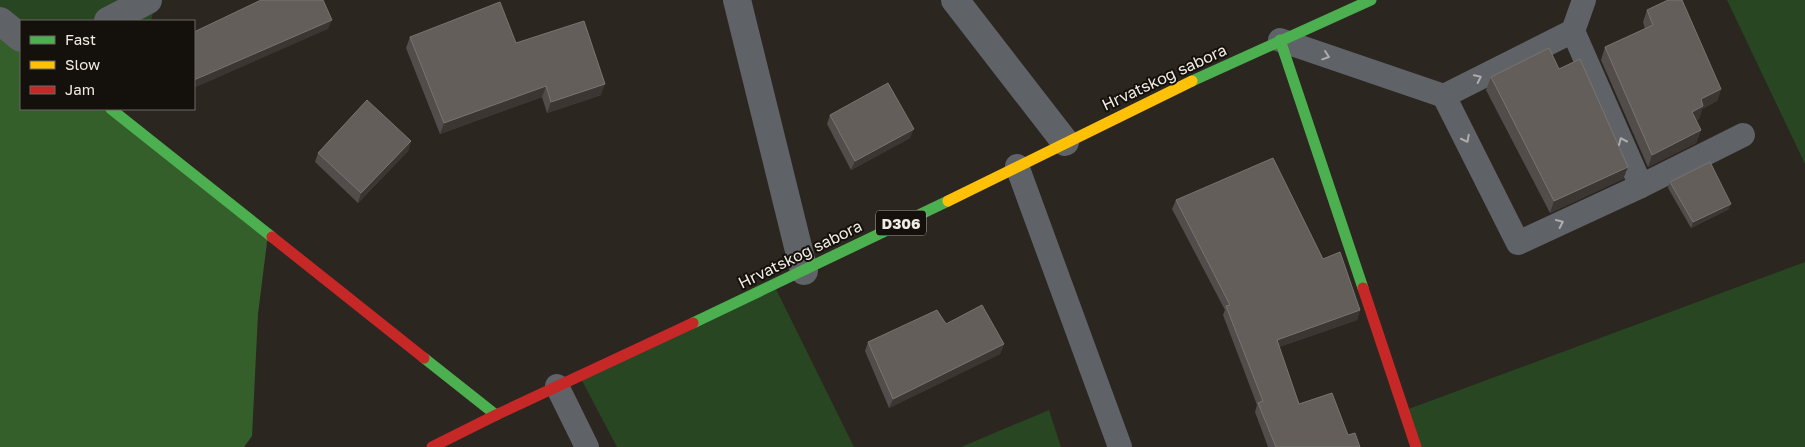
<svg xmlns="http://www.w3.org/2000/svg" width="1805" height="447" viewBox="0 0 1805 447" font-family="'Golos Text',sans-serif">
<style>
.green{fill:#284621}
.forest{fill:#355f2a}
.lines{fill:none;stroke-linecap:round;stroke-linejoin:round}
.lane{stroke:#5f6267;stroke-width:24}
.street{stroke:#5f6267;stroke-width:28}
.fast{stroke:#4caf50;stroke-width:11}
.slow{stroke:#ffc107;stroke-width:11}
.jam{stroke:#c62828;stroke-width:11}
.wall{fill:#524d4a}
.shaded-wall{fill:#3b3632}
.building{fill:#635e5a;stroke:#797470}
.oneway{stroke:#afadab}
.labels{text-anchor:middle;dominant-baseline:central;stroke-width:4;stroke-linejoin:round;paint-order:stroke}
.shield{fill:#14110c;stroke:#aeaaa2;stroke-width:1}
.shield-label{font-size:15px;font-weight:bold;fill:#f0ebe3}
.street-label{font-size:16px;fill:#f0ebe3;stroke:#14110c}
</style>
<rect width="100%" height="100%" fill="#2b2620"/>
<g class="green">
<path d="M 0,0 L 156,0 L 151,21 L 0,21 Z"/>
<path d="M 1727,0 L 1805,0 L 1805,164 Z"/>
<path d="M 1805,262 L 1805,447 L 1414,447 L 1403,411 Z"/>
<path d="M 774,285 L 854,447 L 617,447 L 579,375 Z"/>
<path d="M 1049,410 L 1061,447 L 961,447 Z"/>
</g>
<path class="forest" d="M 0,21 L 21,38 L 21,109 L 111,109 L 268,234 L 258,314 L 252,436 L 244,447 L 0,447 Z"/>
<g class="lines">
<g class="lane">
<path d="M 1573,31 L 1641,186"/>
<path d="M 1280,40 L 1444,96 L 1573,31 L 1584,0"/>
<path d="M 1444,96 L 1518,243 L 1641,186 L 1743,135"/>
<path d="M 1017,166 L 1120,447"/>
<path d="M 557,386 L 587,447"/>
</g>
<g class="street">
<path d="M 737,0 L 804,271"/>
<path d="M 955,0 L 1065,142"/>
<path d="M 0,21 L 21,38"/>
<path d="M 108,21 L 148,0"/>
</g>
<g class="fast">
<path d="M 1280,40 L 1363,288"/>
<path d="M 1192,81 L 1371,0"/>
<path d="M 111,109 L 272,237"/>
<path d="M 693,323 L 948,201"/>
<path d="M 424,358 L 496,415"/>
</g>
<path class="slow" d="M 948,201 L 1192,81"/>
<g class="jam">
<path d="M 272,237 L 424,358"/>
<path d="M 1363,288 L 1416,447"/>
<path d="M 432,447 L 496,415 L 693,323"/>
</g>
</g>
<g class="wall">
<path d="M 1647,10 L 1721,89 L 1717,101 L 1702,109 L 1699,119 L 1696,120 L 1701,130 L 1696,143 L 1648,167 L 1601,60 L 1605,47 L 1645,29 L 1643,22 Z"/>
<path d="M 410,37 L 516,43 L 601,95 L 547,113 L 542,97 L 440,134 L 406,48 Z"/>
<path d="M 1559,69 L 1628,167 L 1623,179 L 1550,213 L 1486,90 L 1491,77 Z"/>
<path d="M 830,115 L 910,138 L 851,170 L 827,124 Z"/>
<path d="M 411,141 L 408,151 L 358,203 L 315,162 L 318,153 Z"/>
<path d="M 1670,182 L 1729,209 L 1691,228 L 1668,188 Z"/>
<path d="M 1176,200 L 1323,259 L 1360,310 L 1357,320 L 1279,347 L 1299,404 L 1348,435 L 1360,447 L 1268,447 L 1255,412 L 1257,405 L 1223,315 L 1225,310 L 1172,209 Z"/>
<path d="M 946,324 L 1004,344 L 1000,354 L 889,408 L 865,351 L 868,342 Z"/>
</g>
<g class="shaded-wall">
<path d="M 332,20 L 328,29 L 194,88 L 194,80 Z"/>
<path d="M 605,84 L 601,95 L 547,113 L 551,102 Z"/>
<path d="M 546,86 L 542,97 L 440,134 L 444,123 Z"/>
<path d="M 1721,89 L 1717,101 L 1702,109 L 1699,119 L 1687,125 L 1692,112 L 1701,99 Z"/>
<path d="M 914,129 L 910,138 L 851,170 L 855,161 Z"/>
<path d="M 1701,130 L 1696,143 L 1648,167 L 1652,155 Z"/>
<path d="M 411,141 L 408,151 L 358,203 L 361,193 Z"/>
<path d="M 1628,167 L 1623,179 L 1550,213 L 1554,201 Z"/>
<path d="M 1731,204 L 1729,209 L 1691,228 L 1693,222 Z"/>
<path d="M 1360,310 L 1357,320 L 1273,349 L 1277,340 Z"/>
<path d="M 1004,344 L 1000,354 L 889,408 L 893,399 Z"/>
</g>
<g class="building">
<path d="M 261,0 L 323,0 L 332,20 L 194,80 L 194,32 Z"/>
<path d="M 1668,0 L 1682,0 L 1721,89 L 1701,99 L 1703,106 L 1692,112 L 1701,130 L 1652,155 L 1605,47 L 1653,25 L 1647,10 Z"/>
<path d="M 500,2 L 516,43 L 584,21 L 605,84 L 551,102 L 546,86 L 444,123 L 410,37 Z"/>
<path d="M 1549,48 L 1559,69 L 1580,59 L 1628,167 L 1554,201 L 1491,77 Z"/>
<path d="M 888,83 L 914,129 L 855,161 L 830,115 Z"/>
<path d="M 367,100 L 411,141 L 361,193 L 318,153 Z"/>
<path d="M 1273,158 L 1323,259 L 1340,252 L 1360,310 L 1277,340 L 1299,404 L 1332,393 L 1348,435 L 1355,433 L 1360,447 L 1276,447 L 1258,403 L 1263,401 L 1226,306 L 1230,305 L 1176,200 Z"/>
<path d="M 1710,162 L 1731,204 L 1693,222 L 1670,182 Z"/>
<path d="M 982,305 L 1004,344 L 893,399 L 868,342 L 937,310 L 946,324 Z"/>
</g>
<defs><path id="oneway-chevron" d="M-2-3.5L2.5 0L-2 3.5" fill="none" stroke-width="1.6" stroke-linecap="round" stroke-linejoin="round" transform="scale(1.25)"/></defs>
<g class="oneway">
<use href="#oneway-chevron" transform="translate(1326 56) rotate(19)"/>
<use href="#oneway-chevron" transform="translate(1478 78) rotate(-26)"/>
<use href="#oneway-chevron" transform="translate(1466 139) rotate(63)"/>
<use href="#oneway-chevron" transform="translate(1622 141) rotate(-114)"/>
<use href="#oneway-chevron" transform="translate(1560 223) rotate(-25)"/>
</g>
<g class="labels">
<rect class="shield" x="876" y="210.5" width="50" height="25" rx="4"/>
<g class="shield-label">
<text x="901" y="223">D306</text>
</g>
<g class="street-label">
<text transform="translate(1164 77) rotate(-25)">Hrvatskog sabora</text>
<text transform="translate(800 254) rotate(-26)">Hrvatskog sabora</text>
</g>
</g>
<rect x="20" y="20" width="175" height="90" fill="#14110c" stroke="#6c6862"/>
<rect x="30" y="36" width="25" height="8" fill="#4caf50" stroke="#6c6862"/>
<text x="65" y="45" font-size="15" fill="#f0ebe3">Fast</text>
<rect x="30" y="61" width="25" height="8" fill="#ffc107" stroke="#6c6862"/>
<text x="65" y="70" font-size="15" fill="#f0ebe3">Slow</text>
<rect x="30" y="86" width="25" height="8" fill="#c62828" stroke="#6c6862"/>
<text x="65" y="95" font-size="15" fill="#f0ebe3">Jam</text>
</svg>
